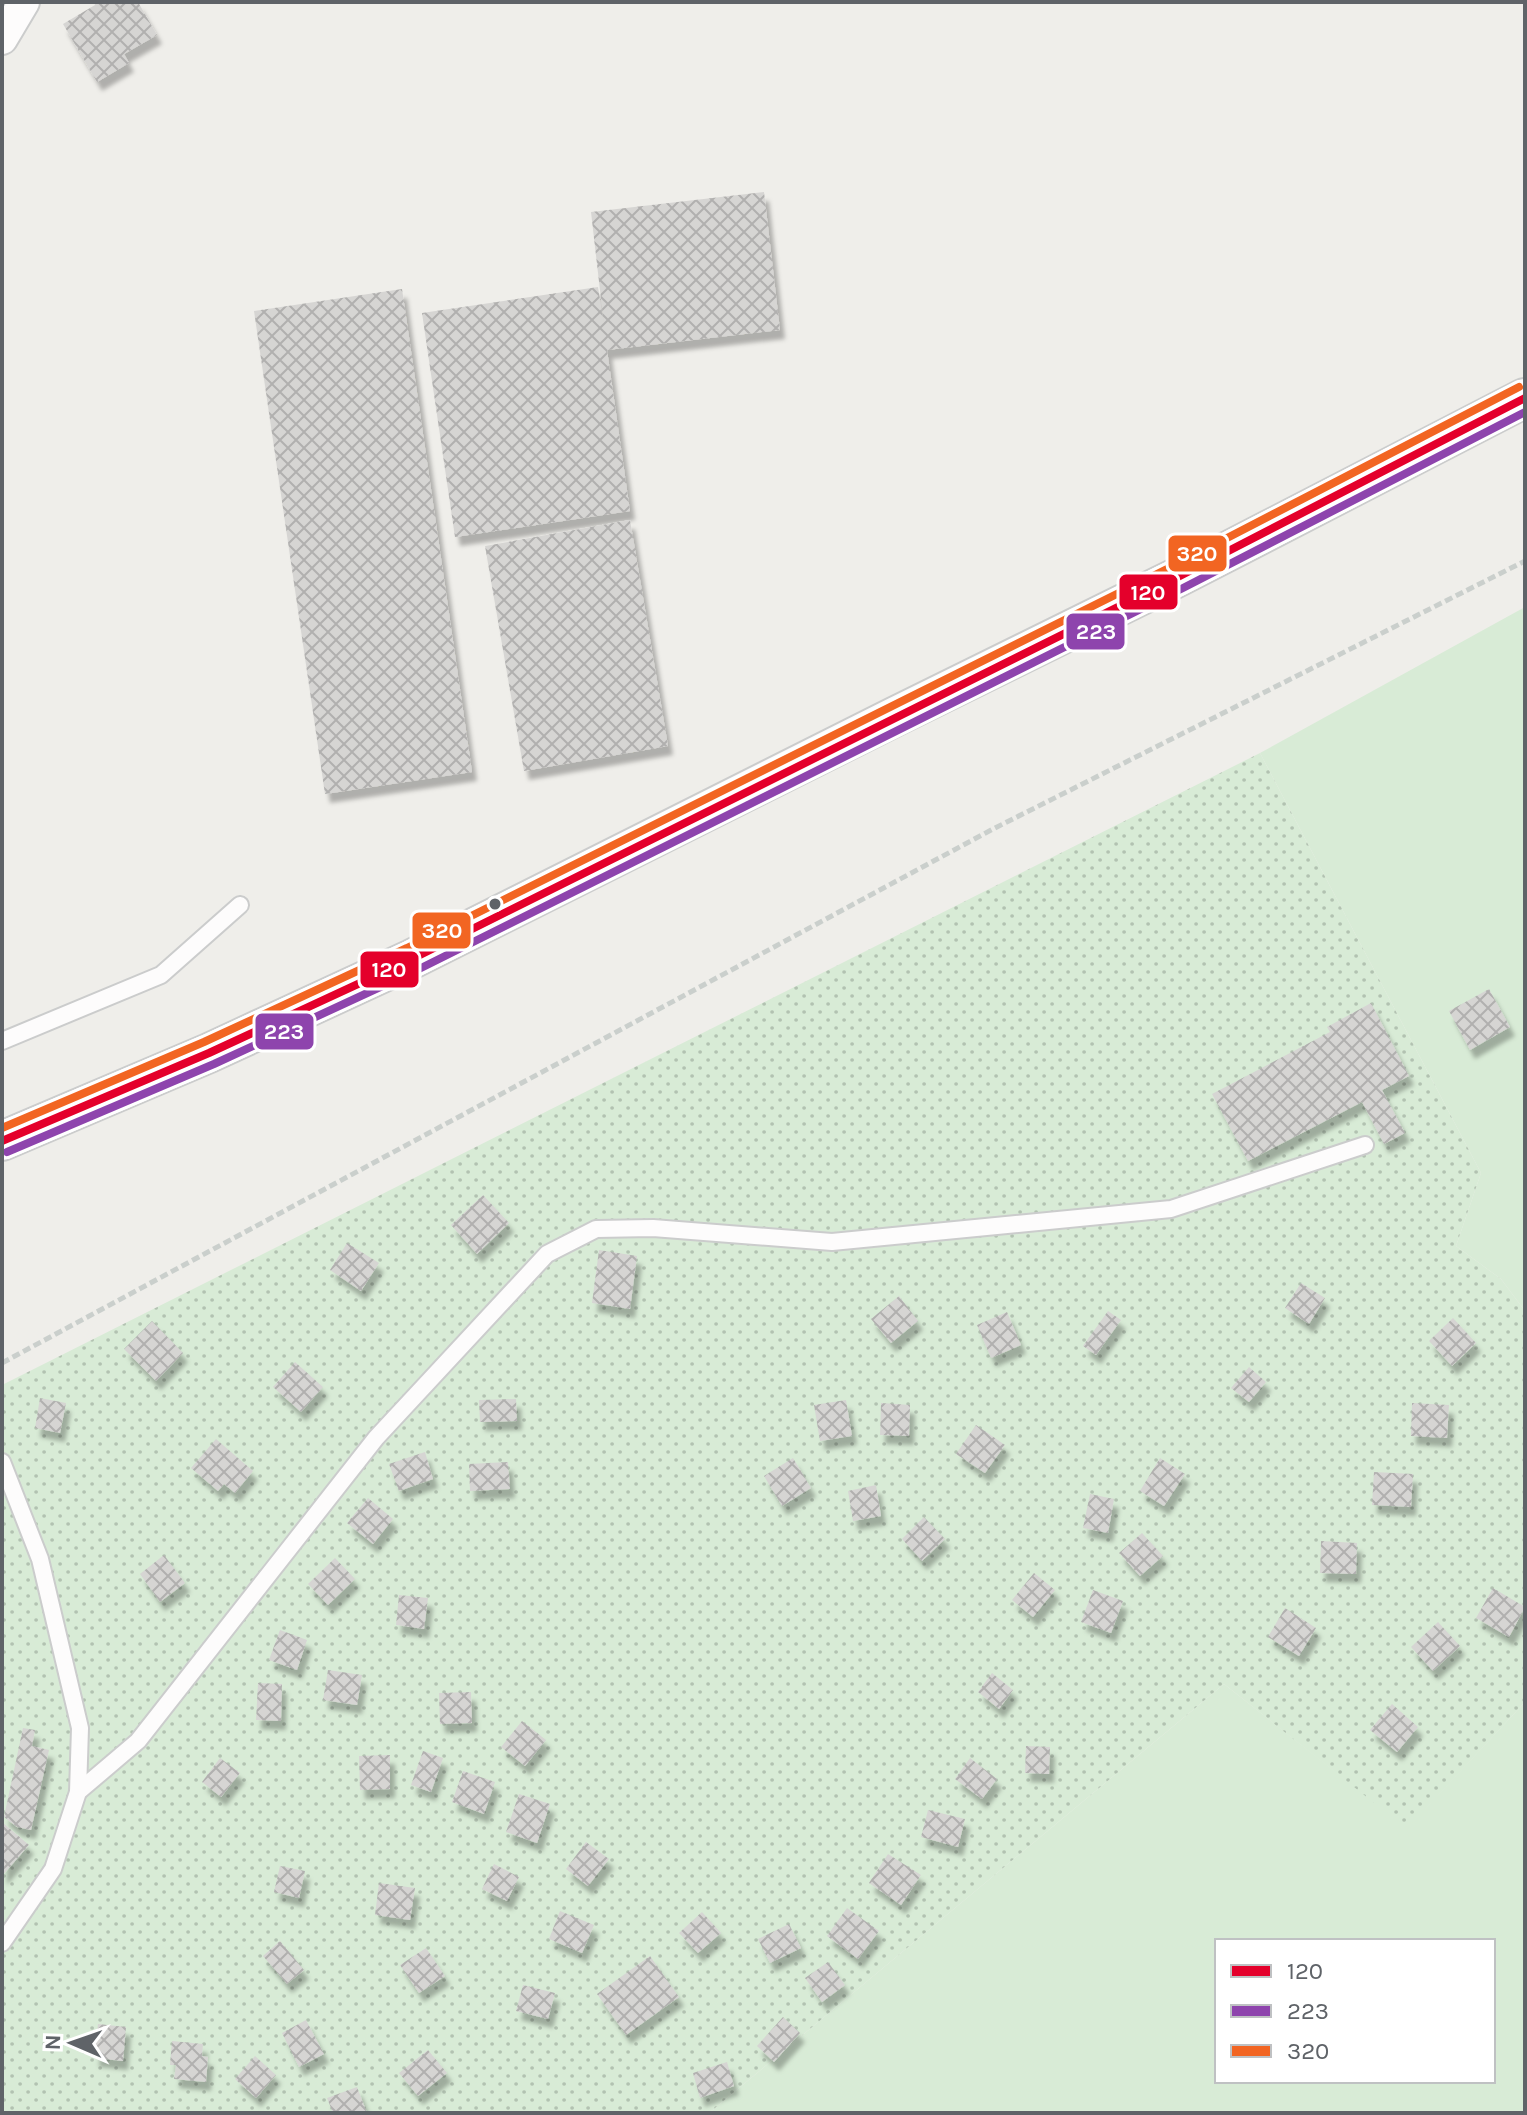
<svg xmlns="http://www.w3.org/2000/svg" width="1527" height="2115" viewBox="0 0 1527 2115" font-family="Karla,sans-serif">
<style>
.green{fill:#d8ebd6;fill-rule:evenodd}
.garden{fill:url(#garden-dots)}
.building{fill:url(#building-cross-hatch);filter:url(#shadow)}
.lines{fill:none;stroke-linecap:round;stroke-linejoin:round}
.service-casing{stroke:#cbcccc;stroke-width:20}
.minor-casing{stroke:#cbcccc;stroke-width:34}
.tertiary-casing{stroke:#cbcccc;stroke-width:42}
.path{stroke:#cacfcc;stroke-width:5;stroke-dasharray:8 4;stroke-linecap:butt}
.service{stroke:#fdfcfc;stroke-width:16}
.minor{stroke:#fdfcfc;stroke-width:30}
.tertiary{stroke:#fdfcfc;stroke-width:38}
.bus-1-casing{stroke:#fff;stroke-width:14}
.bus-2-casing{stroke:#fff;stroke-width:14}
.bus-3-casing{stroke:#fff;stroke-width:14}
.bus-1{stroke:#e4002b;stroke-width:8}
.bus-2{stroke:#8e44ad;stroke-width:8}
.bus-3{stroke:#f26522;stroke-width:8}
.bus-dot{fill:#5f6368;stroke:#fff;stroke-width:3}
.line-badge{stroke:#fff;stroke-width:3}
.badge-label{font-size:22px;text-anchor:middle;font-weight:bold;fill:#fff}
</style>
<defs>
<pattern id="garden-dots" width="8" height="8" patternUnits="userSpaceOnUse" patternTransform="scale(2)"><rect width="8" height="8" fill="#d8ebd6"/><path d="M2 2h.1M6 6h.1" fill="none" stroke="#b2c2b1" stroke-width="1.8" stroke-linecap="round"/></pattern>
<pattern id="building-cross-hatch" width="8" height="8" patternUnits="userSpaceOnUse" patternTransform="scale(2)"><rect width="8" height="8" fill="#d6d5d3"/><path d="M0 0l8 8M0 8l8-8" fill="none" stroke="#b1b0af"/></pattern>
<filter id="shadow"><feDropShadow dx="5" dy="9" stdDeviation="2" flood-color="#0004"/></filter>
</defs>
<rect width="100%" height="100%" fill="#efeeea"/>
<g class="green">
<path d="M 1525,607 L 1525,1311 L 1501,1279 L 1456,1246 L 1481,1173 L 1260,753 Z"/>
<path d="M 1224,1684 L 1407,1828 L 1525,1702 L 1525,2113 L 709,2113 ZM 1217,1941 L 1493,1941 L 1493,2081 L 1217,2081 Z"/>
</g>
<path class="garden" d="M 1260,753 L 1481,1173 L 1456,1246 L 1501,1279 L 1525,1311 L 1525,1702 L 1407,1829 L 1224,1684 L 709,2113 L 2,2113 L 2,1385 Z"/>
<g class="building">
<path d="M 94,2 L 138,2 L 157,35 L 124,54 L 129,63 L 97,82 L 63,24 L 95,5 Z"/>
<path d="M 764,192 L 780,330 L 607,350 L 630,511 L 455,537 L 422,313 L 598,287 L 604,325 L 591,212 Z"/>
<path d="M 402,289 L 472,772 L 325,794 L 254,311 Z"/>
<path d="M 630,520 L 668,746 L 524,771 L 485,546 Z"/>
<path d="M 1489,989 L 1510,1027 L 1470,1050 L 1449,1011 Z"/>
<path d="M 1371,1003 L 1409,1076 L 1382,1090 L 1405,1133 L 1384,1144 L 1362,1102 L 1248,1161 L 1212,1094 L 1330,1032 L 1327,1027 Z"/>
<path d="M 483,1195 L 509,1223 L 477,1254 L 451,1225 Z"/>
<path d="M 347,1243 L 379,1263 L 361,1291 L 330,1270 Z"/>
<path d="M 599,1250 L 637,1256 L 630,1309 L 592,1303 Z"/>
<path d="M 1301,1283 L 1325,1298 L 1309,1324 L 1285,1308 Z"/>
<path d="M 899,1296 L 918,1321 L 891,1343 L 871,1319 Z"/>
<path d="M 1108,1311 L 1121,1320 L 1096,1355 L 1083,1346 Z"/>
<path d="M 1007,1312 L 1021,1345 L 991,1358 L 977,1325 Z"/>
<path d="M 1453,1318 L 1476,1343 L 1452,1366 L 1429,1341 Z"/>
<path d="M 152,1321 L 183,1353 L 156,1381 L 124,1349 Z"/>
<path d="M 295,1362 L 323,1387 L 301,1412 L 273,1387 Z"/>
<path d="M 1249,1367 L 1266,1382 L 1249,1402 L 1231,1388 Z"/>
<path d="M 40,1398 L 66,1403 L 60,1433 L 35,1428 Z"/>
<path d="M 516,1399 L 517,1421 L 480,1422 L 479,1400 Z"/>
<path d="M 846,1400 L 852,1436 L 820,1441 L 814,1405 Z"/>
<path d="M 881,1403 L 910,1405 L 909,1436 L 880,1435 Z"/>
<path d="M 1412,1403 L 1449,1405 L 1447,1438 L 1411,1436 Z"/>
<path d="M 976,1425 L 1005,1445 L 985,1473 L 956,1454 Z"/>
<path d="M 216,1439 L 253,1471 L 235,1493 L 224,1484 L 218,1491 L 191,1468 Z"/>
<path d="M 425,1452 L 433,1479 L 399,1491 L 389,1464 Z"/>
<path d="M 793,1458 L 811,1488 L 782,1506 L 764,1476 Z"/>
<path d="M 1160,1458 L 1185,1474 L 1164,1506 L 1140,1491 Z"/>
<path d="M 508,1462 L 510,1489 L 470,1491 L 469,1464 Z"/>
<path d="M 1374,1472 L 1413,1474 L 1411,1507 L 1372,1505 Z"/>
<path d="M 876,1485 L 881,1516 L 853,1521 L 848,1491 Z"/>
<path d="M 1090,1494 L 1114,1499 L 1108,1533 L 1083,1528 Z"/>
<path d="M 368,1498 L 393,1519 L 373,1544 L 347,1523 Z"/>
<path d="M 924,1517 L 945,1539 L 922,1561 L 902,1539 Z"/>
<path d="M 1142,1533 L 1163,1556 L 1140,1576 L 1119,1553 Z"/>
<path d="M 1321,1541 L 1357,1543 L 1356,1574 L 1320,1573 Z"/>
<path d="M 164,1555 L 185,1583 L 160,1602 L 140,1574 Z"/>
<path d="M 335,1558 L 355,1579 L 328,1605 L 308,1584 Z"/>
<path d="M 1034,1573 L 1055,1590 L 1033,1617 L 1012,1600 Z"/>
<path d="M 1493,1588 L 1525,1607 L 1509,1637 L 1476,1618 Z"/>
<path d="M 1093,1590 L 1123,1601 L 1111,1633 L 1081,1622 Z"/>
<path d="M 399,1595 L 428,1598 L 424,1629 L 396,1625 Z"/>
<path d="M 1285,1608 L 1316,1628 L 1299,1656 L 1268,1637 Z"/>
<path d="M 1438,1622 L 1460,1646 L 1433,1671 L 1411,1647 Z"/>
<path d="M 280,1630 L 307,1640 L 297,1670 L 269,1660 Z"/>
<path d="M 328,1670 L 362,1675 L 357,1705 L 323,1700 Z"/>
<path d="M 992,1673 L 1013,1690 L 999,1709 L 978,1692 Z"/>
<path d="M 258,1683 L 282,1684 L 281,1721 L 256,1720 Z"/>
<path d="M 471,1692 L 472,1723 L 440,1724 L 439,1693 Z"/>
<path d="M 1392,1704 L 1418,1727 L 1397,1752 L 1370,1730 Z"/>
<path d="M 522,1721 L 546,1740 L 525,1766 L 501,1747 Z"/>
<path d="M 23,1728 L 35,1730 L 32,1746 L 49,1750 L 31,1830 L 17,1827 L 4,1817 Z"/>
<path d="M 1026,1746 L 1050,1747 L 1049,1774 L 1025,1773 Z"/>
<path d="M 423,1751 L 443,1758 L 431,1792 L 411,1785 Z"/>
<path d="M 390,1755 L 390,1789 L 360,1790 L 359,1756 Z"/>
<path d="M 220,1758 L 240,1773 L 221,1797 L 202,1782 Z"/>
<path d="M 970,1758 L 997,1779 L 982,1799 L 955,1779 Z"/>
<path d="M 463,1771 L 495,1782 L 484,1814 L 452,1802 Z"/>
<path d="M 519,1794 L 550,1804 L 537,1843 L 506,1832 Z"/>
<path d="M 928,1810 L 965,1819 L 958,1847 L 921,1837 Z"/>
<path d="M 2,1822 L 29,1845 L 2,1876 Z"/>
<path d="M 586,1842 L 609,1859 L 588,1886 L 566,1869 Z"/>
<path d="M 888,1854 L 921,1875 L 901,1905 L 869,1883 Z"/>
<path d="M 494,1864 L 519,1877 L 507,1901 L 482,1889 Z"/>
<path d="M 280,1866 L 305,1871 L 299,1898 L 274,1892 Z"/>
<path d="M 379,1883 L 415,1888 L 410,1920 L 375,1915 Z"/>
<path d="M 847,1908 L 879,1931 L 858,1959 L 827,1936 Z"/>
<path d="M 560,1911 L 594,1925 L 582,1953 L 549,1939 Z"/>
<path d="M 702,1912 L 721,1933 L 698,1953 L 679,1933 Z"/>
<path d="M 789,1924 L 801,1948 L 770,1963 L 758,1939 Z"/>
<path d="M 280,1941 L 304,1970 L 287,1984 L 263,1956 Z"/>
<path d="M 426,1948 L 445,1976 L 419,1993 L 400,1965 Z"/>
<path d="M 650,1956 L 679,1997 L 626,2035 L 597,1994 Z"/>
<path d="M 828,1962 L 845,1985 L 822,2002 L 805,1978 Z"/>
<path d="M 523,1985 L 555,1993 L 548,2019 L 516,2011 Z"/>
<path d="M 783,2017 L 800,2033 L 774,2062 L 757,2046 Z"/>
<path d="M 306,2020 L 324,2054 L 299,2067 L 282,2033 Z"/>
<path d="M 98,2024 L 126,2027 L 123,2061 L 94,2058 Z"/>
<path d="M 172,2041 L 203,2044 L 202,2056 L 208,2057 L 206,2082 L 174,2079 L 176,2065 L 170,2065 Z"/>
<path d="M 428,2050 L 447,2073 L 418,2096 L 399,2073 Z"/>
<path d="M 255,2056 L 276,2075 L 256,2098 L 235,2079 Z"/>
<path d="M 727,2062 L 734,2086 L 700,2098 L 693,2073 Z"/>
<path d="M 357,2087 L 367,2113 L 333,2113 L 327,2098 Z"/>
</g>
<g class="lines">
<defs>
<g id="service">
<path d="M 2,1041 L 161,975 L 240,905"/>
<path d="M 2,1462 L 40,1559 L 80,1728 L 78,1792 L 53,1869 L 2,1943"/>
<path d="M 78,1792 L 138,1741 L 376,1438 L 547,1254 L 596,1229 L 653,1228 L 832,1242 L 1171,1209 L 1365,1145"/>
</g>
<path id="minor" d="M 2,39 L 24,2"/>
<path id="tertiary" d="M 2,1141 L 209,1053 L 412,959 L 894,717 L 1178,577 L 1525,398"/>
</defs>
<use href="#service" class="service-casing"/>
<use href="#minor" class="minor-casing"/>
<use href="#tertiary" class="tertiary-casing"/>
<path class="path" d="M 2,1363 L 993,829 L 1525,561"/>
<use href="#service" class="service"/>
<use href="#minor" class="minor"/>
<use href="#tertiary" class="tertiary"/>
<defs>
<path id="bus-1" d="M 2,1141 L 209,1053 L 412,959 L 1178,577 L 1525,398"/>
<path id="bus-2" d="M 7,1152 L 214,1064 L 417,970 L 1183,588 L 1525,412"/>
<path id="bus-3" d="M 2,1128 L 204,1042 L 407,948 L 1173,566 L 1519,387"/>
</defs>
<use href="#bus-1" class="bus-1-casing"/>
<use href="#bus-2" class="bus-2-casing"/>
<use href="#bus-3" class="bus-3-casing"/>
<use href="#bus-1" class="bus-1"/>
<use href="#bus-2" class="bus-2"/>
<use href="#bus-3" class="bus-3"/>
</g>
<circle class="bus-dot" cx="495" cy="904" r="7"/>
<g class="line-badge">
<rect x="1167" y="534" width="61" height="39" rx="8" fill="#f26522"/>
<rect x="1118" y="573" width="61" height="38" rx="8" fill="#e4002b"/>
<rect x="1065" y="612" width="61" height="39" rx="8" fill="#8e44ad"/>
<rect x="411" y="911" width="61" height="39" rx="8" fill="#f26522"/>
<rect x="359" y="950" width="61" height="39" rx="8" fill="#e4002b"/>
<rect x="254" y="1012" width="61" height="39" rx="8" fill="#8e44ad"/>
</g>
<g class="badge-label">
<text x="1197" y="561">320</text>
<text x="1148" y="600">120</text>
<text x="1096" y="639">223</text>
<text x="442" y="938">320</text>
<text x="389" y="977">120</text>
<text x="284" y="1039">223</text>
</g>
<rect width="1527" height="2115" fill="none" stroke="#5f6368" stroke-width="8"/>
<rect x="1215" y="1939" width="280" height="144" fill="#ffffff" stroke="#bfc1c3" stroke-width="2"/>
<rect x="1231" y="1965" width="40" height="12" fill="#e4002b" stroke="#bfc1c3" stroke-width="2"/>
<text x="1287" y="1979" font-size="24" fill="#5f6368">120</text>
<rect x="1231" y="2005" width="40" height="12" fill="#8e44ad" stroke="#bfc1c3" stroke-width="2"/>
<text x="1287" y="2019" font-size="24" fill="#5f6368">223</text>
<rect x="1231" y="2045" width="40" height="12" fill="#f26522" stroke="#bfc1c3" stroke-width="2"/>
<text x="1287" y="2059" font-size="24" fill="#5f6368">320</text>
<g transform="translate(72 2043) rotate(272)" stroke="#ffffff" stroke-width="6" paint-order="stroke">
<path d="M0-6L14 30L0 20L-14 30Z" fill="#5f6368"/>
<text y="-12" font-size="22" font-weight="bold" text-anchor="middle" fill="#5f6368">N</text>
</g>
</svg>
